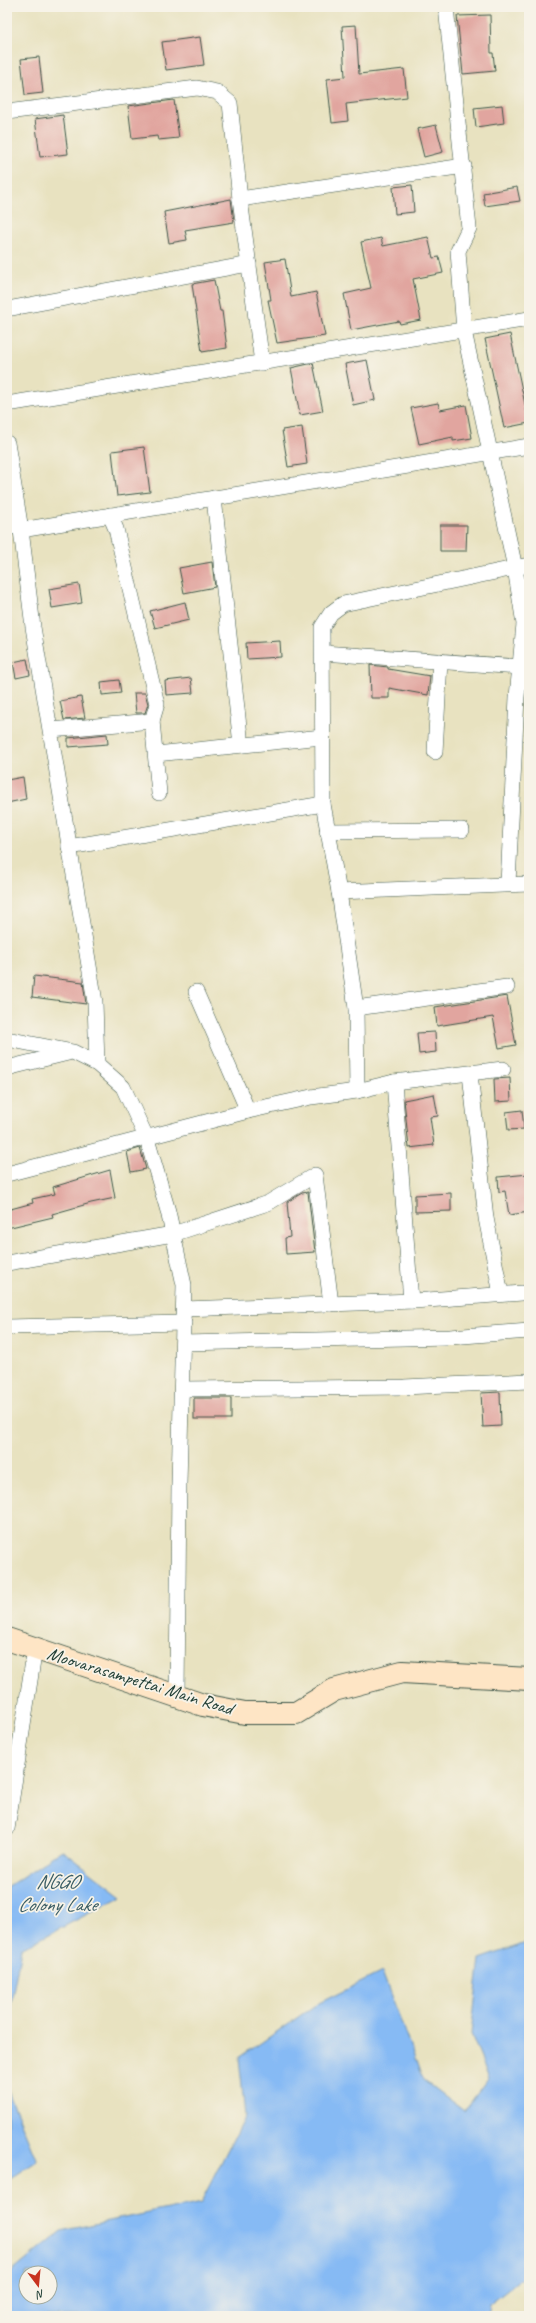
<svg xmlns="http://www.w3.org/2000/svg" width="536" height="2323" viewBox="0 0 536 2323" font-family="Caveat,sans-serif">
<style>
.water{fill:#86baf4;stroke:#527c94;fill-rule:evenodd}
.building{fill:#e1a59f}
.lines{fill:none;stroke-linecap:round;stroke-linejoin:round}
.street-casing{stroke:#3d5649;stroke-width:16}
.secondary-casing{stroke:#3d5649;stroke-width:24}
.street{stroke:#fff;stroke-width:15}
.secondary{stroke:#fee5c5;stroke-width:22}
.labels{text-anchor:middle;dominant-baseline:central;stroke-width:3.5;stroke-linejoin:round;paint-order:stroke}
.street-label{font-size:19px;fill:#1f3d34;stroke:#f7f3e8}
.water-label{font-size:20px;font-style:italic;fill:#395c64;stroke:#f7f3e8}
</style>
<rect width="100%" height="100%" fill="#f7f3e8"/>
<filter id="ink" filterUnits="userSpaceOnUse"><feTurbulence type="fractalNoise" baseFrequency=".025" numOctaves="2"/><feDisplacementMap in="SourceGraphic" scale="8" xChannelSelector="R" yChannelSelector="G"/><feConvolveMatrix kernelMatrix="1 2 1 2 8 2 1 2 1" color-interpolation-filters="sRGB"/></filter>
<filter id="wash" filterUnits="userSpaceOnUse"><feTurbulence type="fractalNoise" baseFrequency=".012" numOctaves="4" result="noise"/><feDisplacementMap in="SourceGraphic" scale="16" xChannelSelector="R" yChannelSelector="G"/><feGaussianBlur stdDeviation="0.9" result="paint"/><feColorMatrix in="noise" values="0 0 0 0 0 0 0 0 0 0 0 0 0 0 0 0 0 1.4 0 .05"/><feComposite in="paint" operator="in"/></filter>
<g filter="url(#wash)">
<rect width="100%" height="100%" fill="#e8e2c0"/>
<g class="water">
<path d="M 62,1850 L 122,1896 L 21,1949 L 7,2025 L 7,1887 Z"/>
<path d="M 529,1942 L 529,2272 L 489,2304 L 487,2316 L 7,2316 L 7,2276 L 61,2231 L 201,2202 L 245,2116 L 239,2058 L 317,2004 L 382,1972 L 423,2080 L 464,2111 L 489,2078 L 471,2034 L 480,1959 ZM 26,2273 L 50,2273 L 50,2297 L 26,2297 Z"/>
<path d="M 7,2089 L 37,2161 L 7,2181 Z"/>
</g>
<g id="blocks">
<g class="building">
<path d="M 490,15 L 491,53 L 493,53 L 495,71 L 463,74 L 457,16 Z"/>
<path d="M 356,25 L 359,74 L 404,69 L 407,97 L 346,104 L 348,121 L 332,123 L 327,79 L 345,77 L 342,26 Z"/>
<path d="M 200,37 L 204,65 L 166,70 L 162,42 Z"/>
<path d="M 39,57 L 43,93 L 25,95 L 21,59 Z"/>
<path d="M 174,100 L 179,138 L 158,140 L 157,136 L 132,139 L 128,106 Z"/>
<path d="M 502,105 L 504,123 L 476,127 L 474,108 Z"/>
<path d="M 63,115 L 68,154 L 40,157 L 35,119 Z"/>
<path d="M 436,125 L 443,152 L 424,157 L 417,129 Z"/>
<path d="M 412,185 L 414,212 L 395,214 L 393,187 Z"/>
<path d="M 517,187 L 520,201 L 485,206 L 483,193 Z"/>
<path d="M 231,199 L 234,222 L 185,230 L 187,240 L 169,243 L 164,212 Z"/>
<path d="M 428,237 L 433,258 L 439,257 L 443,273 L 413,279 L 421,320 L 400,324 L 399,321 L 351,330 L 344,294 L 371,288 L 361,242 L 381,238 L 383,246 Z"/>
<path d="M 285,259 L 291,297 L 316,292 L 325,336 L 277,343 L 268,300 L 271,300 L 265,262 Z"/>
<path d="M 214,280 L 220,311 L 222,311 L 227,348 L 202,352 L 192,284 Z"/>
<path d="M 510,334 L 529,423 L 504,428 L 485,339 Z"/>
<path d="M 367,360 L 375,400 L 353,405 L 345,364 Z"/>
<path d="M 313,363 L 323,411 L 300,415 L 291,368 Z"/>
<path d="M 438,403 L 440,410 L 466,405 L 472,438 L 453,441 L 453,437 L 419,444 L 411,408 Z"/>
<path d="M 302,427 L 307,464 L 288,467 L 282,430 Z"/>
<path d="M 144,447 L 150,492 L 117,496 L 112,451 Z"/>
<path d="M 440,525 L 467,525 L 466,551 L 440,551 Z"/>
<path d="M 212,562 L 215,587 L 184,593 L 179,568 Z"/>
<path d="M 79,584 L 82,603 L 52,608 L 49,589 Z"/>
<path d="M 185,602 L 189,620 L 155,628 L 150,611 Z"/>
<path d="M 280,641 L 281,657 L 247,659 L 246,643 Z"/>
<path d="M 27,659 L 30,675 L 16,678 L 13,662 Z"/>
<path d="M 370,665 L 388,667 L 388,669 L 430,676 L 428,695 L 389,688 L 389,698 L 371,698 Z"/>
<path d="M 191,678 L 193,693 L 166,695 L 165,681 Z"/>
<path d="M 119,680 L 121,693 L 102,695 L 101,682 Z"/>
<path d="M 134,693 L 145,693 L 148,704 L 145,713 L 136,713 Z"/>
<path d="M 81,697 L 85,718 L 64,720 L 60,701 Z"/>
<path d="M 107,734 L 108,744 L 68,747 L 68,738 Z"/>
<path d="M 23,777 L 26,799 L 7,803 L 7,780 Z"/>
<path d="M 34,976 L 83,982 L 86,1004 L 32,997 Z"/>
<path d="M 507,996 L 516,1045 L 499,1048 L 493,1017 L 437,1026 L 435,1007 Z"/>
<path d="M 435,1032 L 436,1052 L 419,1054 L 417,1033 Z"/>
<path d="M 510,1078 L 511,1101 L 495,1102 L 494,1079 Z"/>
<path d="M 434,1094 L 438,1116 L 430,1117 L 434,1145 L 409,1148 L 404,1100 Z"/>
<path d="M 522,1110 L 524,1129 L 508,1130 L 506,1112 Z"/>
<path d="M 140,1148 L 146,1169 L 131,1172 L 127,1152 Z"/>
<path d="M 110,1170 L 115,1198 L 91,1203 L 52,1214 L 53,1217 L 7,1228 L 7,1210 L 33,1203 L 32,1199 L 55,1194 L 53,1187 Z"/>
<path d="M 529,1174 L 529,1212 L 509,1215 L 505,1191 L 499,1192 L 498,1177 Z"/>
<path d="M 308,1192 L 315,1252 L 286,1254 L 285,1238 L 290,1237 L 287,1202 L 302,1193 Z"/>
<path d="M 451,1193 L 451,1211 L 415,1212 L 415,1195 Z"/>
<path d="M 500,1392 L 501,1426 L 483,1427 L 481,1393 Z"/>
<rect x="194" y="1398" width="37" height="21"/>
</g>
</g>
</g>
<g filter="url(#ink)">
<use href="#blocks" fill-opacity="0" stroke="#3d5649" stroke-width="1"/>
<g class="lines">
<defs>
<g id="street">
<path d="M 446,7 L 469,228 L 458,251 L 464,331 L 515,568 L 524,624 L 517,697 L 508,884"/>
<path d="M 7,112 L 197,88 L 217,92 L 230,103 L 240,199 L 262,363"/>
<path d="M 240,199 L 464,166"/>
<path d="M 7,309 L 249,264"/>
<path d="M 7,404 L 529,319"/>
<path d="M 7,443 L 21,530 L 33,627 L 95,1002 L 97,1064"/>
<path d="M 214,498 L 241,745"/>
<path d="M 7,529 L 20,523"/>
<path d="M 21,530 L 529,446"/>
<path d="M 323,653 L 520,667"/>
<path d="M 152,721 L 159,793"/>
<path d="M 51,730 L 152,721 L 157,704 L 116,529 L 110,515"/>
<path d="M 435,752 L 440,661"/>
<path d="M 156,754 L 322,737"/>
<path d="M 327,831 L 462,830"/>
<path d="M 69,847 L 323,804"/>
<path d="M 339,892 L 529,884"/>
<path d="M 196,992 L 248,1111"/>
<path d="M 356,1008 L 507,987"/>
<path d="M 7,1039 L 73,1052 L 97,1064 L 123,1087 L 147,1139 L 168,1211 L 184,1285 L 179,1484 L 177,1696"/>
<path d="M 7,1068 L 68,1053"/>
<path d="M 470,1074 L 486,1218 L 501,1294"/>
<path d="M 394,1082 L 411,1301"/>
<path d="M 357,1091 L 356,1008 L 339,892 L 323,804 L 322,627 L 331,613 L 343,604 L 529,565"/>
<path d="M 7,1174 L 248,1111 L 311,1097 L 357,1091 L 394,1082 L 503,1069"/>
<path d="M 7,1263 L 173,1234 L 268,1203 L 315,1175 L 331,1304"/>
<path d="M 184,1309 L 414,1301 L 522,1293"/>
<path d="M 7,1327 L 184,1323"/>
<path d="M 183,1343 L 450,1337 L 529,1331"/>
<path d="M 182,1389 L 404,1387 L 529,1381"/>
<path d="M 7,1829 L 35,1648"/>
</g>
<path id="secondary" d="M 7,1639 L 203,1705 L 245,1713 L 296,1713 L 334,1690 L 402,1672 L 529,1679"/>
</defs>
<use href="#street" class="street-casing"/>
<use href="#secondary" class="secondary-casing"/>
<use href="#street" class="street"/>
<use href="#secondary" class="secondary"/>
</g>
</g>
<g class="labels">
<g class="street-label">
<text transform="translate(140 1681) rotate(17)">Moovarasampettai Main Road</text>
</g>
<g class="water-label">
<text x="57" y="1881">NGGO<tspan x="57" dy="23">Colony Lake</tspan></text>
</g>
</g>
<rect width="536" height="2323" fill="none" stroke="#f7f3e8" stroke-width="24"/>
<g transform="translate(38 2285) rotate(164)"><circle r="19" fill="#f7f3e8" stroke="#a1aaa0"/>
<path d="M0-3L7 15L0 10L-7 15Z" fill="#c8321e"/>
<text y="-6" font-size="11" font-weight="bold" text-anchor="middle" fill="#1f3d34">N</text>
</g>
</svg>
